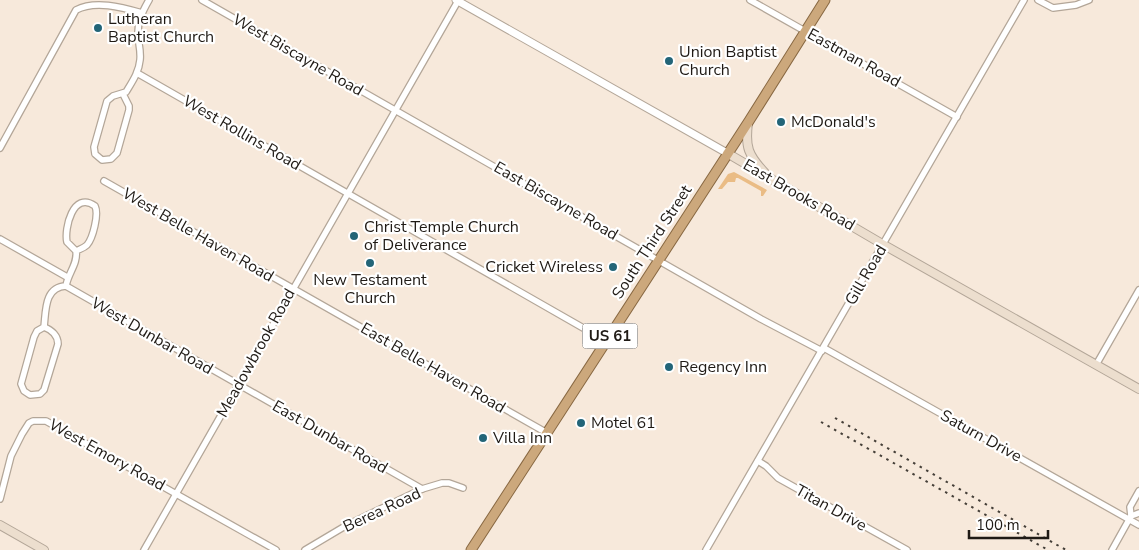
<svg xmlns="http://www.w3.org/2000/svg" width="1139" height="550" viewBox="0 0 1139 550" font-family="'Nunito Sans',sans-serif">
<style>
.green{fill:#eabc85}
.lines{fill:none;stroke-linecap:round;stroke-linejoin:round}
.minor-casing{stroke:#b3a698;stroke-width:8}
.tertiary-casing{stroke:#b3a698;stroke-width:9}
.secondary-casing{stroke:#b3a698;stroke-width:10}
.trunk-casing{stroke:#886842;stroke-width:11}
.minor{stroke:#fff;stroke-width:5.5}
.tertiary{stroke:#fff;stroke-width:7}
.secondary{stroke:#ecdece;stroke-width:8}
.trunk{stroke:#cca87c;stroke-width:9}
.rail{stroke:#453f38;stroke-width:2;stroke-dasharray:2.5 5;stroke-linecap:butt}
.poi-dot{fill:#236578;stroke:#fff;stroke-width:2}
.labels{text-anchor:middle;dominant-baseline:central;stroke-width:4.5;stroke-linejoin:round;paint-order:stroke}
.shield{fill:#fff;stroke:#625f5b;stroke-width:1}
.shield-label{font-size:15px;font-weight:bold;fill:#1f1a15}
.poi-label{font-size:16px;fill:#1f1a15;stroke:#fff;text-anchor:start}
.street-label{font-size:16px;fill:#1f1a15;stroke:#fff}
</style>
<rect width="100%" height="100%" fill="#f7e9db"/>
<path class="green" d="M 734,172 L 767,190 L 763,196 L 761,196 L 761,191 L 738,178 L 736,178 L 735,182 L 728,182 L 722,189 L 718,189 L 728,174 Z"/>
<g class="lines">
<defs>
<g id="minor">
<path d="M 202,0 L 761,319 L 822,351"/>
<path d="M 750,0 L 957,117"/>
<path d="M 1038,0 L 1053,8 L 1076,5 L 1089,0"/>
<path d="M 137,73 L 606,341"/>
<path d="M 123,94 L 129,106 L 129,110 L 117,153 L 111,159 L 102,160 L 95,154 L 94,147 L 107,101 L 113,96 L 126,92 C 132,82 139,72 140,60 C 141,52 139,45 138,37 C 137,23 142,12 149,0"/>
<path d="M 0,148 L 76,10 C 95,0 121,7 142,13"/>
<path d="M 104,181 L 547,433"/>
<path d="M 0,239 L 67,277"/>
<path d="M 66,286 L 422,489"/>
<path d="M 44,327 C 52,330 58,336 58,344 L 44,390 L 40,394 L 30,395 L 24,391 L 21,384 L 34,337 L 37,331 L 44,327 C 46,311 44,287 66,286 C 68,273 78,264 76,251 L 67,242 C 64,229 73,190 95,206 C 99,214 93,238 87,245 C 84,248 80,249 76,251"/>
<path d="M 824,348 L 1139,525"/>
<path d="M 1096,365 L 1139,290"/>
<path d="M 758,461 L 766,466 L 778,478 L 907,550"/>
<path d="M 0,499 L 11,456 L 22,434 L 29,423 L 33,421 L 46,421 L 276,550"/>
<path d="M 1131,516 L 1139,513"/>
<path d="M 144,550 L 458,1"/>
<path d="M 305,550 L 347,525 L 422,489 L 442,483 L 449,483 L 463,488"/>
<path d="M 706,550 L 1024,0"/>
<path d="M 1112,550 L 1131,516 L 1130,507 L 1139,491"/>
</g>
<path id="tertiary" d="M 456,0 L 727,153"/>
<g id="secondary">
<path d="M 748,123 C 745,147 748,155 765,173"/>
<path d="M 727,153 L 884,245 L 1139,389"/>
<path d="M 0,525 L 44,550"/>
</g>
<path id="trunk" d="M 471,550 L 749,121 L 825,0"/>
</defs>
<use href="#minor" class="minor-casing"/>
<use href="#tertiary" class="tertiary-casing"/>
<use href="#secondary" class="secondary-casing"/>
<use href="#trunk" class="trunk-casing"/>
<use href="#minor" class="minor"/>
<use href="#tertiary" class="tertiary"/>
<use href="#secondary" class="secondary"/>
<use href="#trunk" class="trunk"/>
<g class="rail">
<path d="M 835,418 L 1066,550"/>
<path d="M 821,422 L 1048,550"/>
</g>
</g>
<g class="poi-dot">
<circle cx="98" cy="28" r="5"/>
<circle cx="669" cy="61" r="5"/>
<circle cx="781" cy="122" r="5"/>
<circle cx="354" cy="236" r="5"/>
<circle cx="370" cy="263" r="5"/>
<circle cx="613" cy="267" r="5"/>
<circle cx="669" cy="367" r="5"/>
<circle cx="581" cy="423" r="5"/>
<circle cx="483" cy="438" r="5"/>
</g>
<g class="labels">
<rect class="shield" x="582.5" y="323.5" width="55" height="25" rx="4"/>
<g class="shield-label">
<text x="610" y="336">US 61</text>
</g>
<g class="poi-label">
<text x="108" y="19">Lutheran<tspan x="108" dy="18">Baptist Church</tspan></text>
<text x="679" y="52">Union Baptist<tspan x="679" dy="18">Church</tspan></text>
<text x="791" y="122">McDonald's</text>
<text x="364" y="227">Christ Temple Church<tspan x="364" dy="18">of Deliverance</tspan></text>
<text x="603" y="267" text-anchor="end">Cricket Wireless</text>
<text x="370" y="280" text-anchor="middle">New Testament<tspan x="370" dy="18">Church</tspan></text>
<text x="679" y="367">Regency Inn</text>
<text x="591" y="423">Motel 61</text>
<text x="493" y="438">Villa Inn</text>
</g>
<g class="street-label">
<text transform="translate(298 55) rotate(30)">West Biscayne Road</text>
<text transform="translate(854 58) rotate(29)">Eastman Road</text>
<text transform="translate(242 133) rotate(30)">West Rollins Road</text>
<text transform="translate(799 195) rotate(30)">East Brooks Road</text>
<text transform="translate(556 201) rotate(30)">East Biscayne Road</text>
<text transform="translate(198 235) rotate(30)">West Belle Haven Road</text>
<text transform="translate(652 242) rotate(-57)">South Third Street</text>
<text transform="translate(866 275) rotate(-60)">Gill Road</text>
<text transform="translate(152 336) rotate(30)">West Dunbar Road</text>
<text transform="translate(256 353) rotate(-61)">Meadowbrook Road</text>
<text transform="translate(433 368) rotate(30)">East Belle Haven Road</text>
<text transform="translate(981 436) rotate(29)">Saturn Drive</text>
<text transform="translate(330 437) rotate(30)">East Dunbar Road</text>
<text transform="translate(107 455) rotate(29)">West Emory Road</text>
<text transform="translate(831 508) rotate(29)">Titan Drive</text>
<text transform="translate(382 510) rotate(-25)">Berea Road</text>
</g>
</g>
<path d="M969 530v8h79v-8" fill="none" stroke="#1f1a15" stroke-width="2.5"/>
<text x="976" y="530" font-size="15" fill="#1f1a15" stroke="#ffffff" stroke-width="4" paint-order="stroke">100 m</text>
</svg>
